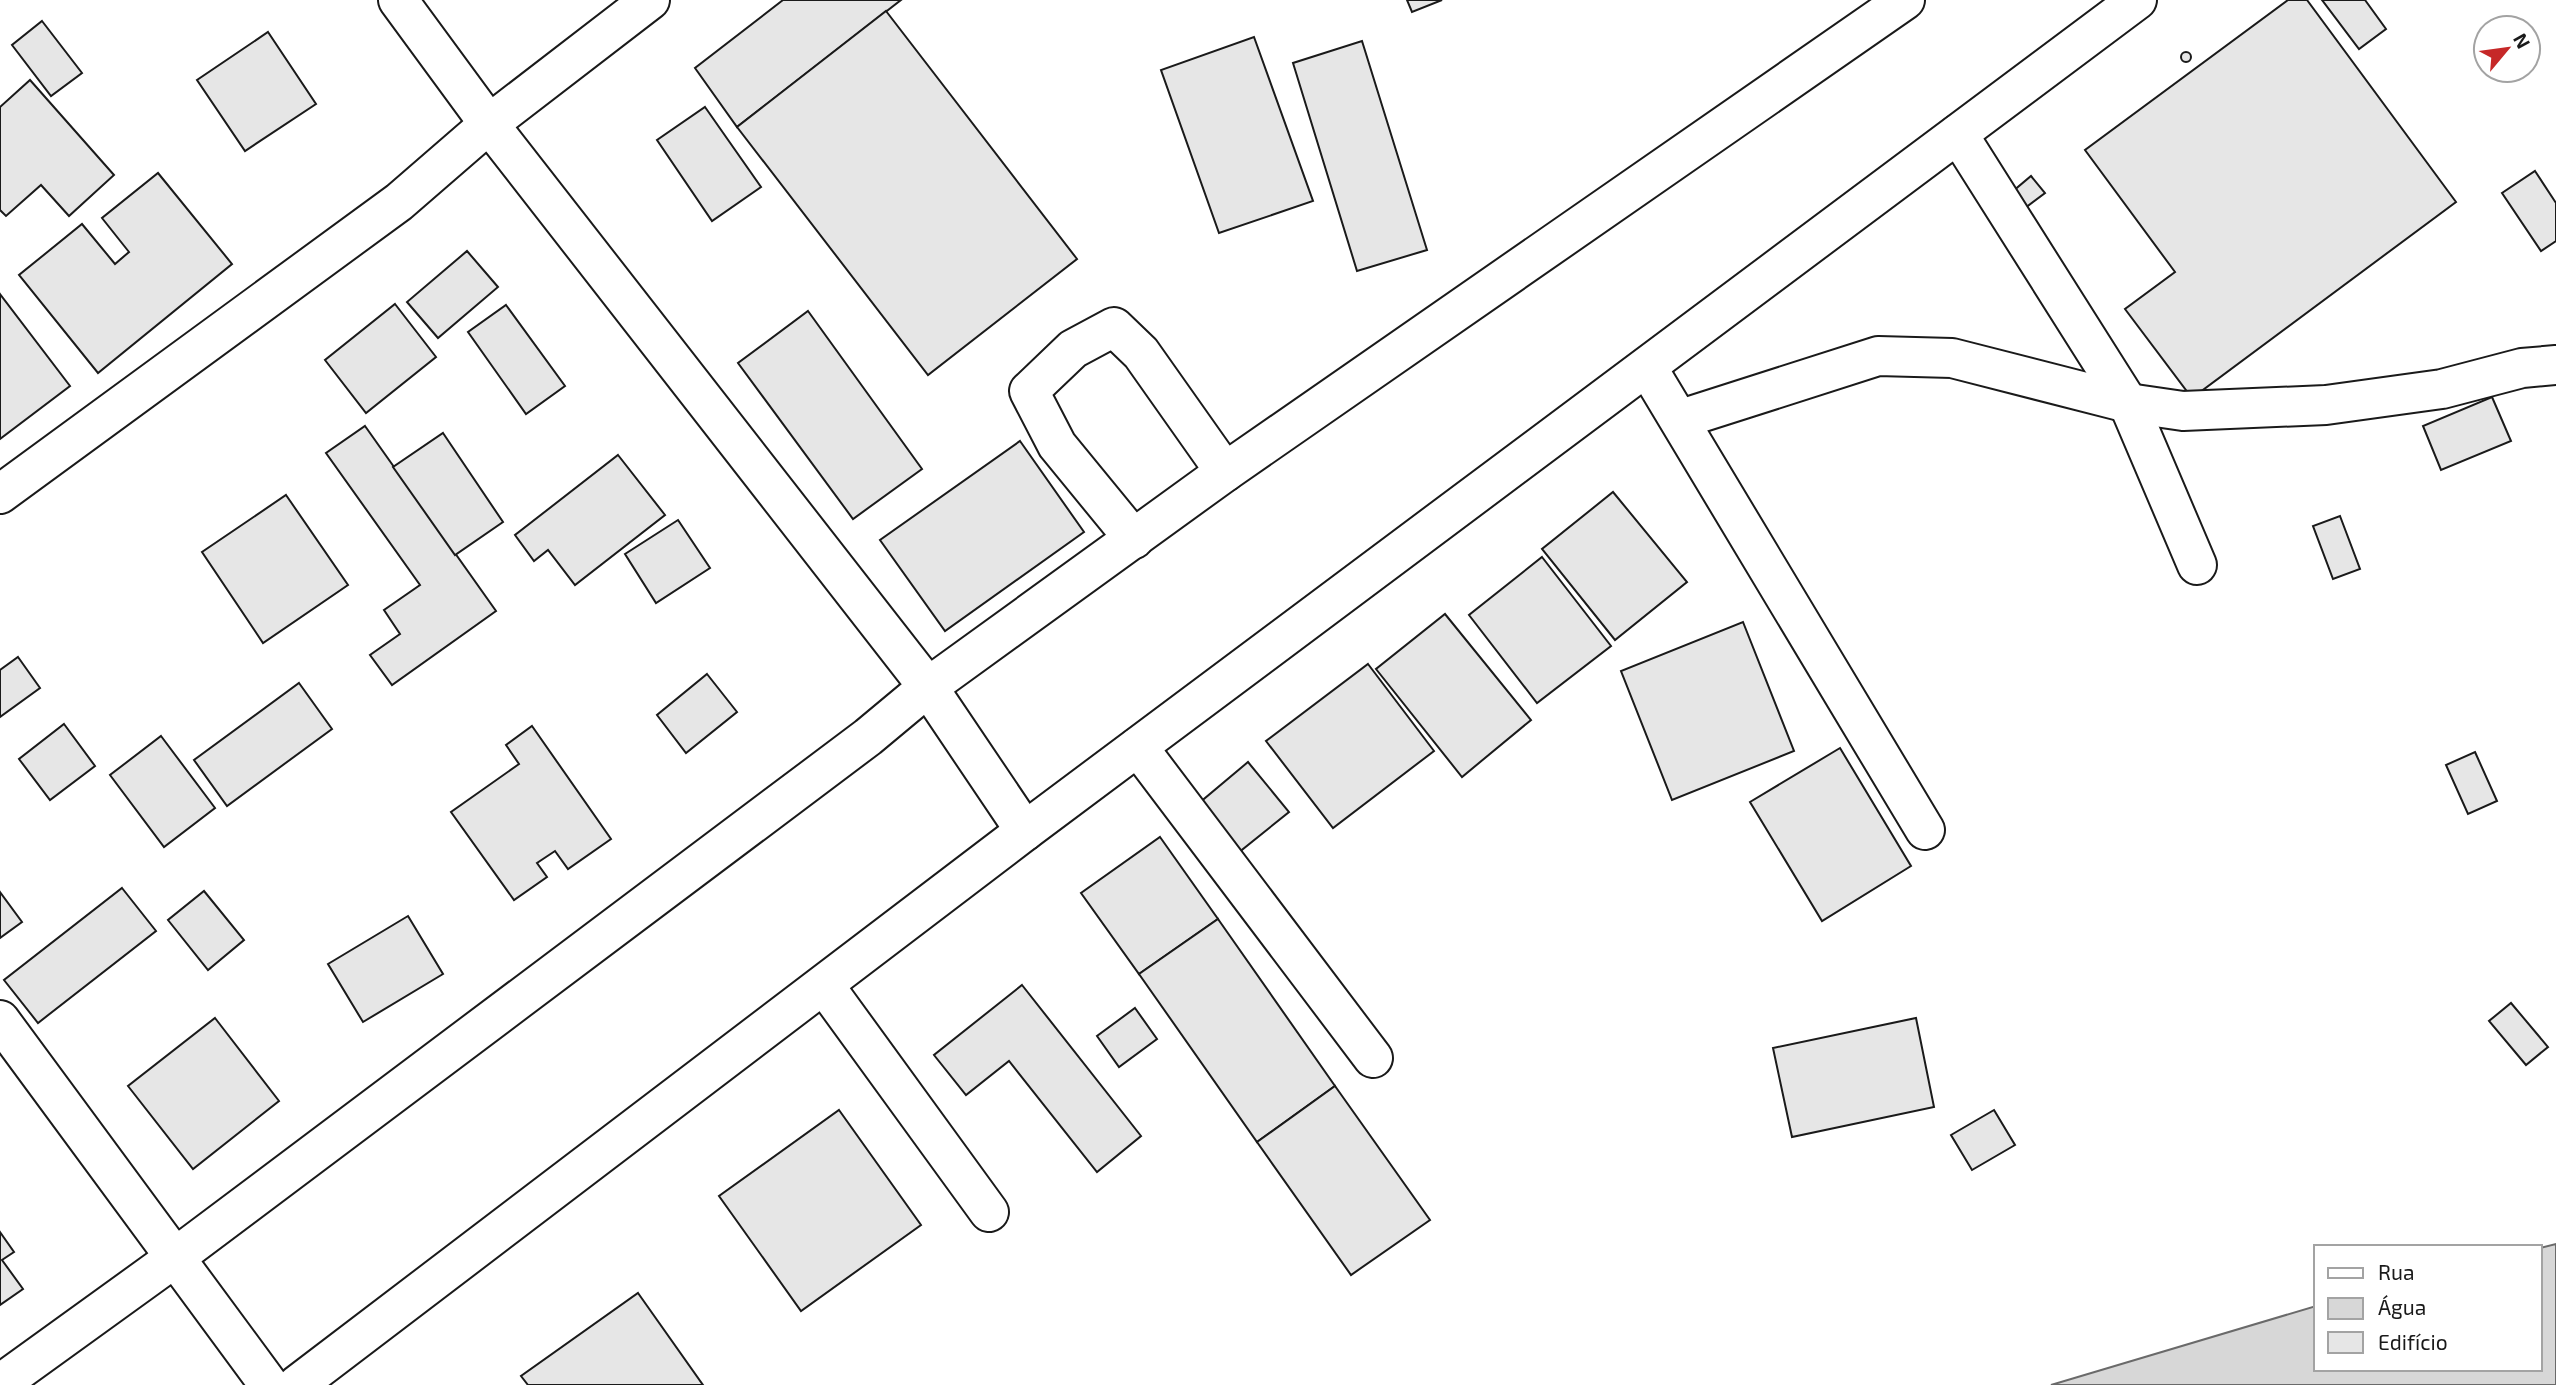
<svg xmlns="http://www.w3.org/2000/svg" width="2556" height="1385" viewBox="0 0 2556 1385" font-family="'Exo 2',sans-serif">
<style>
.water{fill:#d7d7d7;stroke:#6a6a6a;stroke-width:2}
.building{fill:#e6e6e6;stroke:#1a1a1a;stroke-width:2}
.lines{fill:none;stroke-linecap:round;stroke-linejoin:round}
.minor-casing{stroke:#1a1a1a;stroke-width:42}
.highway-casing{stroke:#1a1a1a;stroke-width:42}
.minor{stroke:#fff;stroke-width:38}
.highway{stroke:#fff;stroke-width:38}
</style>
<rect width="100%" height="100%" fill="#fff"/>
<path class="water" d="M 2556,1244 L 2556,1385 L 2051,1385 L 2316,1306 L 2316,1369 L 2540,1369 L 2540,1248 Z"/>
<g class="building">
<path d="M 783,0 L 901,0 L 737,127 L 695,68 Z"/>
<path d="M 1407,0 L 1442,0 L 1412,12 Z"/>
<path d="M 2288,0 L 2307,0 L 2456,202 L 2192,398 L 2125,309 L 2175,272 L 2085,150 Z"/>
<path d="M 2322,0 L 2365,0 L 2386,29 L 2359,49 Z"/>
<path d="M 886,11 L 1077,259 L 928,375 L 737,127 Z"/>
<path d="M 42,21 L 82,73 L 51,96 L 12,45 Z"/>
<path d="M 268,32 L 316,104 L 245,151 L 197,80 Z"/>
<path d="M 1254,37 L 1313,201 L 1219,233 L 1161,70 Z"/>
<path d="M 1362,41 L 1427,250 L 1357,271 L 1293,63 Z"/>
<circle cx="2186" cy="57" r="5"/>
<path d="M 30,80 L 114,175 L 69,216 L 41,185 L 6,216 L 0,210 L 0,107 Z"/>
<path d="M 705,107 L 761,187 L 712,221 L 657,140 Z"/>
<path d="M 2535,171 L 2556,203 L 2556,241 L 2541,251 L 2502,193 Z"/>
<path d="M 158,173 L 232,264 L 98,373 L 19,275 L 82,224 L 115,264 L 129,252 L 102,218 Z"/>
<path d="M 2031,176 L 2045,193 L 2025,208 L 2012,192 Z"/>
<path d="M 467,251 L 498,287 L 438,338 L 407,302 Z"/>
<path d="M 0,294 L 70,386 L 0,439 Z"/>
<path d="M 395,304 L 436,357 L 366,413 L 325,360 Z"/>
<path d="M 506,305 L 565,386 L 526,414 L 468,332 Z"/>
<path d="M 808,311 L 922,469 L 853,519 L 738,363 Z"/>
<path d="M 2492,397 L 2511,441 L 2441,470 L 2423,426 Z"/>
<path d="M 365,426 L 496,611 L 392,685 L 370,655 L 400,634 L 384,610 L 420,585 L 326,453 Z"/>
<path d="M 443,433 L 503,522 L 455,555 L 393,467 Z"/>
<path d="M 1020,441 L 1084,532 L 945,631 L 880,540 Z"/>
<path d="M 618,455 L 665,515 L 575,585 L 548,550 L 534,561 L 515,535 Z"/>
<path d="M 1613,492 L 1687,582 L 1615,640 L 1542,549 Z"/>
<path d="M 286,495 L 348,585 L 263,643 L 202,552 Z"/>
<path d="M 2340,516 L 2360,569 L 2333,579 L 2313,526 Z"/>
<path d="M 678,520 L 710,568 L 656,603 L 625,554 Z"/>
<path d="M 1542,557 L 1611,646 L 1537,703 L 1469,615 Z"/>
<path d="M 1445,614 L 1531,720 L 1462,777 L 1376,669 Z"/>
<path d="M 1743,622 L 1794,751 L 1672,800 L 1621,671 Z"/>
<path d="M 18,657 L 40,688 L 0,717 L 0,670 Z"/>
<path d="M 1368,664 L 1434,751 L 1333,828 L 1266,741 Z"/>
<path d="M 707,674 L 737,712 L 686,753 L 657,715 Z"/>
<path d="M 299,683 L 332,729 L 227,806 L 194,760 Z"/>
<path d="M 64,724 L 95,766 L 50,800 L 19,759 Z"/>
<path d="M 532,726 L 611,839 L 568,869 L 555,851 L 537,863 L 547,877 L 514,900 L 451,812 L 519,764 L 506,745 Z"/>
<path d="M 161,736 L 215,808 L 164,847 L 110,775 Z"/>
<path d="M 1840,748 L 1911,866 L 1822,921 L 1750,802 Z"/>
<path d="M 2475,752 L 2497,801 L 2468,814 L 2446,765 Z"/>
<path d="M 1248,762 L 1289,812 L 1238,853 L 1198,804 Z"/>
<path d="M 1160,837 L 1218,919 L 1139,974 L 1081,893 Z"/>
<path d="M 122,888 L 156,931 L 38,1023 L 4,980 Z"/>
<path d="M 204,891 L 244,940 L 208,970 L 168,920 Z"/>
<path d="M 0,892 L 22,922 L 0,938 Z"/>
<path d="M 408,916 L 443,974 L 363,1022 L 328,964 Z"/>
<path d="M 1218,919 L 1335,1086 L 1257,1142 L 1139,974 Z"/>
<path d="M 1022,985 L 1141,1136 L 1097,1172 L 1009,1061 L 966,1095 L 934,1055 Z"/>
<path d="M 2511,1003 L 2548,1047 L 2526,1065 L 2489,1021 Z"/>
<path d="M 1135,1008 L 1157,1039 L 1119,1067 L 1097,1036 Z"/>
<path d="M 215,1018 L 279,1101 L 193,1169 L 128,1086 Z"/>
<path d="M 1916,1018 L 1934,1107 L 1792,1137 L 1773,1048 Z"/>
<path d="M 1335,1086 L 1430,1220 L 1351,1275 L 1257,1142 Z"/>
<path d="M 839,1110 L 921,1225 L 801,1311 L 719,1196 Z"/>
<path d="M 1994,1110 L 2015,1145 L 1972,1170 L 1951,1135 Z"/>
<path d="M 0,1232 L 14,1252 L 2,1260 L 23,1289 L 0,1305 Z"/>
<path d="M 638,1293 L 703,1385 L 528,1385 L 521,1376 Z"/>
</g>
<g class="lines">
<defs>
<g id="minor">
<path d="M 398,0 L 489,124 L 928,687 L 1025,831"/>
<path d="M 1958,134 L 2128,403 L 2197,565"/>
<path d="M 1647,367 L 1925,830"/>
<path d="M 1681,419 L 1878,356 L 1952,358 L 2128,403 L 2183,411 L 2326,405 L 2442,389 L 2522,368 L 2556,365"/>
<path d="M 0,494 L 399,202 L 489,124 L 650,0"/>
<path d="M 1134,539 L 1057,445 L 1029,391 L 1073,349 L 1114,327 L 1141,353 L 1225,472"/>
<path d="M 1138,747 L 1373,1058"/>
<path d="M 824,985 L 989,1212"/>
<path d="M 0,1020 L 269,1385"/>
<path d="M 0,1384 L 173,1259 L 868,737 L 928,687 L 1225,472 L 1905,0"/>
</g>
<path id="highway" d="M 297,1385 L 1025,831 L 2137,0"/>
</defs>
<use href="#minor" class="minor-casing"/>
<use href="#highway" class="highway-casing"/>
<use href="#minor" class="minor"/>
<use href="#highway" class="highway"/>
</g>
<rect x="2314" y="1245" width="228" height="126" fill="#ffffff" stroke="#a3a3a3" stroke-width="2"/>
<rect x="2328" y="1268" width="35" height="10" fill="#ffffff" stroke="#a3a3a3" stroke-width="2"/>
<text x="2378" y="1280" font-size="21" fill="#1a1a1a">Rua</text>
<rect x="2328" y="1298" width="35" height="21" fill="#d7d7d7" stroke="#a3a3a3" stroke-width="2"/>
<text x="2378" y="1315" font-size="21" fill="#1a1a1a">Água</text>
<rect x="2328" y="1332" width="35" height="21" fill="#e6e6e6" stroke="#a3a3a3" stroke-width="2"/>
<text x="2378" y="1350" font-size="21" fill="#1a1a1a">Edifício</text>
<g transform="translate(2507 49) rotate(61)"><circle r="33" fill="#ffffff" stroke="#a3a3a3" stroke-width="2"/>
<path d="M0-5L12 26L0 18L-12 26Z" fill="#c62828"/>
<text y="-10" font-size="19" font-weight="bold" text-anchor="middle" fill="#1a1a1a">N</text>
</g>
</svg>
